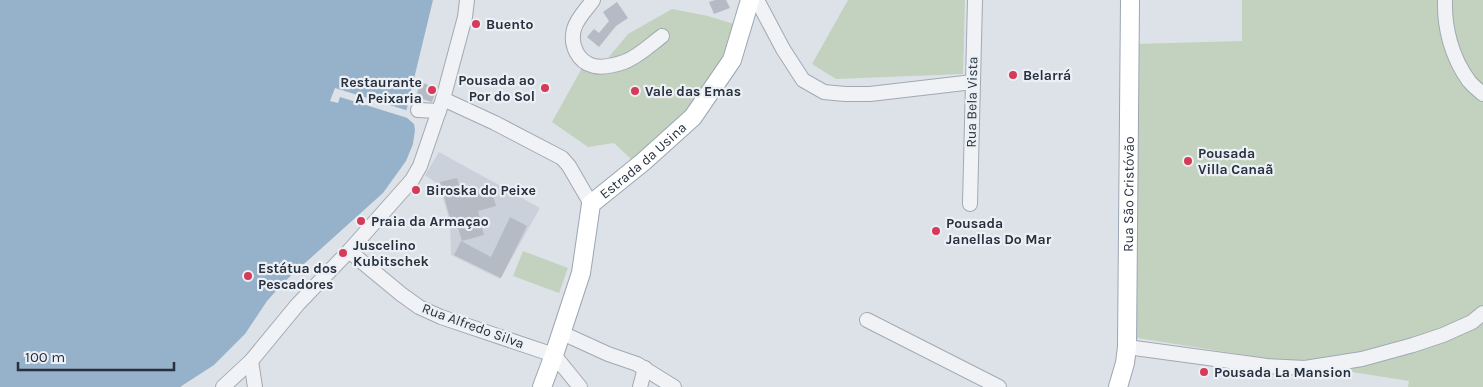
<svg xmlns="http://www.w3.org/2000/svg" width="1483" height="387" viewBox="0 0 1483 387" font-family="Karla,sans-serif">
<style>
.built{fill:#cbd1da}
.green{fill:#c3d2be}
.water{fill:#96b1ca}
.pier{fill:#dde2e8}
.building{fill:#b4bbc5}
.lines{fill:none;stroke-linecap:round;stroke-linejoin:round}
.minor-casing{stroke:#a2a9b2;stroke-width:16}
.major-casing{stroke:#9ca6b4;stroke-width:20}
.minor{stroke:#f0f2f6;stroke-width:14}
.major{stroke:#fff;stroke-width:18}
.poi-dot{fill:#d53a57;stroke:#ecf0f5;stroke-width:2}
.labels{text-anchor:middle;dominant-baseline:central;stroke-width:4.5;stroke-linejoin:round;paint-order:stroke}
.poi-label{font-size:14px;font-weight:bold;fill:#26303f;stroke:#ecf0f5;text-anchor:start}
.street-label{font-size:14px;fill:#26303f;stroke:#ecf0f5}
</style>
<rect width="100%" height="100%" fill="#dde2e8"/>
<path class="built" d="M 439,152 L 540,208 L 500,279 L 451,255 L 450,222 L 439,185 L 425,175 Z"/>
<g class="green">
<path d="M 848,0 L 965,0 L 963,74 L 836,79 L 812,64 Z"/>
<path d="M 1242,0 L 1483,0 L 1483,387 L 1408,387 L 1409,381 L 1137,338 L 1135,44 L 1242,41 Z"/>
<path d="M 672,9 L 708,16 L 734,24 L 724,57 L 686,114 L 632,160 L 614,143 L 588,147 L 552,122 L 582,68 L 608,58 L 628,34 Z"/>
<path d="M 523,251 L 568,268 L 559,293 L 513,276 Z"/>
</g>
<path class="water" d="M 0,0 L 433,0 L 405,116 L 414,124 L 415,130 L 413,144 L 406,161 L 383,193 L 284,282 L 267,301 L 245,334 L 214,365 L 180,387 L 0,387 Z"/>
<path class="pier" d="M 335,88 L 409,111 L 408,115 L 414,120 L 340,97 L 338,103 L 330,101 Z"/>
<g class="building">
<path d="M 715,0 L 726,0 L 730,8 L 714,14 L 709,2 Z"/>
<path d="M 617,2 L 628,18 L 616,26 L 599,47 L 587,37 L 594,29 L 599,33 L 609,21 L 603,12 Z"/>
<path d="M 420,82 L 437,88 L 432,102 L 416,97 Z"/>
<path d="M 457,178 L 463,197 L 491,189 L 496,206 L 478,211 L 484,235 L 462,241 L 455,217 L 450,218 L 440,182 Z"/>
<path d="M 510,217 L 527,226 L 501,278 L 454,255 L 461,241 L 491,257 Z"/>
</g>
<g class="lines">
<defs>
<g id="minor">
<path d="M 593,0 C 587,9 577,18 574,29 C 570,44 577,62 594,66 C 603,68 615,65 624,62 C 638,57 650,45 662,36"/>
<path d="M 757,0 L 783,49 L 803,80 L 824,92 L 845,94 L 870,94 L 973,82"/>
<path d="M 1445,0 C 1444,28 1452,58 1469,81 C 1473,86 1478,90 1483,94"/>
<path d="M 443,99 L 495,123 L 562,158 L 569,166 L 591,204"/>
<path d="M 418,110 L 439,111"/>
<path d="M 970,204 L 975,0"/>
<path d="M 349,251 L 401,294 L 419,307 L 441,317 L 554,355 L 580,387"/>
<path d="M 867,320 L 999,387"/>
<path d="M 562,333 L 608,354 L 637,364 L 674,387"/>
<path d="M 1127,347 L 1267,366 L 1305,368 L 1362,359 L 1413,345 L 1443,335 L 1472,322 L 1483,313"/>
<path d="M 251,361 L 255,387"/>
<path d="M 223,387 L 251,361 L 298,304 L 349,251 L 412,180 L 420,166 L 443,99 L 465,17 L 467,0"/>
<path d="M 640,387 L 645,368"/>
</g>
<g id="major">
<path id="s1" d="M 542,387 L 554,355 L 581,273 L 591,204 L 643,162 L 693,117 L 732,60 L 750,0"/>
<path id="s2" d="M 1118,387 L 1125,363 L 1127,347 L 1130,0"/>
</g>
</defs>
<use href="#minor" class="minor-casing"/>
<use href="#major" class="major-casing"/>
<use href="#minor" class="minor"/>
<use href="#major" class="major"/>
</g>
<g class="poi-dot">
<circle cx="476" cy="24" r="5"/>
<circle cx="1013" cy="75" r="5"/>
<circle cx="545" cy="88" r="5"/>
<circle cx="432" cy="90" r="5"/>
<circle cx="635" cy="91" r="5"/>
<circle cx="1188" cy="161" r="5"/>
<circle cx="416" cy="190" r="5"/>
<circle cx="361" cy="221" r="5"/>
<circle cx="936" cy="231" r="5"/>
<circle cx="343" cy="253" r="5"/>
<circle cx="248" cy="276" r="5"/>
<circle cx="1204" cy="372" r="5"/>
</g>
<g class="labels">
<g class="poi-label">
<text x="486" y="24">Buento</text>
<text x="1023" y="75">Belarrá</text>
<text x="535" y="80" text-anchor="end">Pousada ao<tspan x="535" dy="16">Por do Sol</tspan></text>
<text x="422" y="82" text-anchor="end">Restaurante<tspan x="422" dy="16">A Peixaria</tspan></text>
<text x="645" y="91">Vale das Emas</text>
<text x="1198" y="153">Pousada<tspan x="1198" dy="16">Villa Canaã</tspan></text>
<text x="426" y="190">Biroska do Peixe</text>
<text x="371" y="221">Praia da Armaçao</text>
<text x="946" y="223">Pousada<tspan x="946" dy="16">Janellas Do Mar</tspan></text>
<text x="353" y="245">Juscelino<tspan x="353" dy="16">Kubitschek</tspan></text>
<text x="258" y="268">Estátua dos<tspan x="258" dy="16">Pescadores</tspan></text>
<text x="1214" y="372">Pousada La Mansion</text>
</g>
<g class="street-label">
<text transform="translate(972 102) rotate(-89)">Rua Bela Vista</text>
<text stroke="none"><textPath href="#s1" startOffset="258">Estrada da Usina</textPath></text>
<text stroke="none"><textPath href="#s2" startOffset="194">Rua São Cristóvão</textPath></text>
<text transform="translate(473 326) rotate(20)">Rua Alfredo Silva</text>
</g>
</g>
<path d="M18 362v8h156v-8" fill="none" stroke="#26303f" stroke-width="2.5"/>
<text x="25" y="362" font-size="15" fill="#26303f" stroke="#ecf0f5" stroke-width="4" paint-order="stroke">100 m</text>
</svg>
